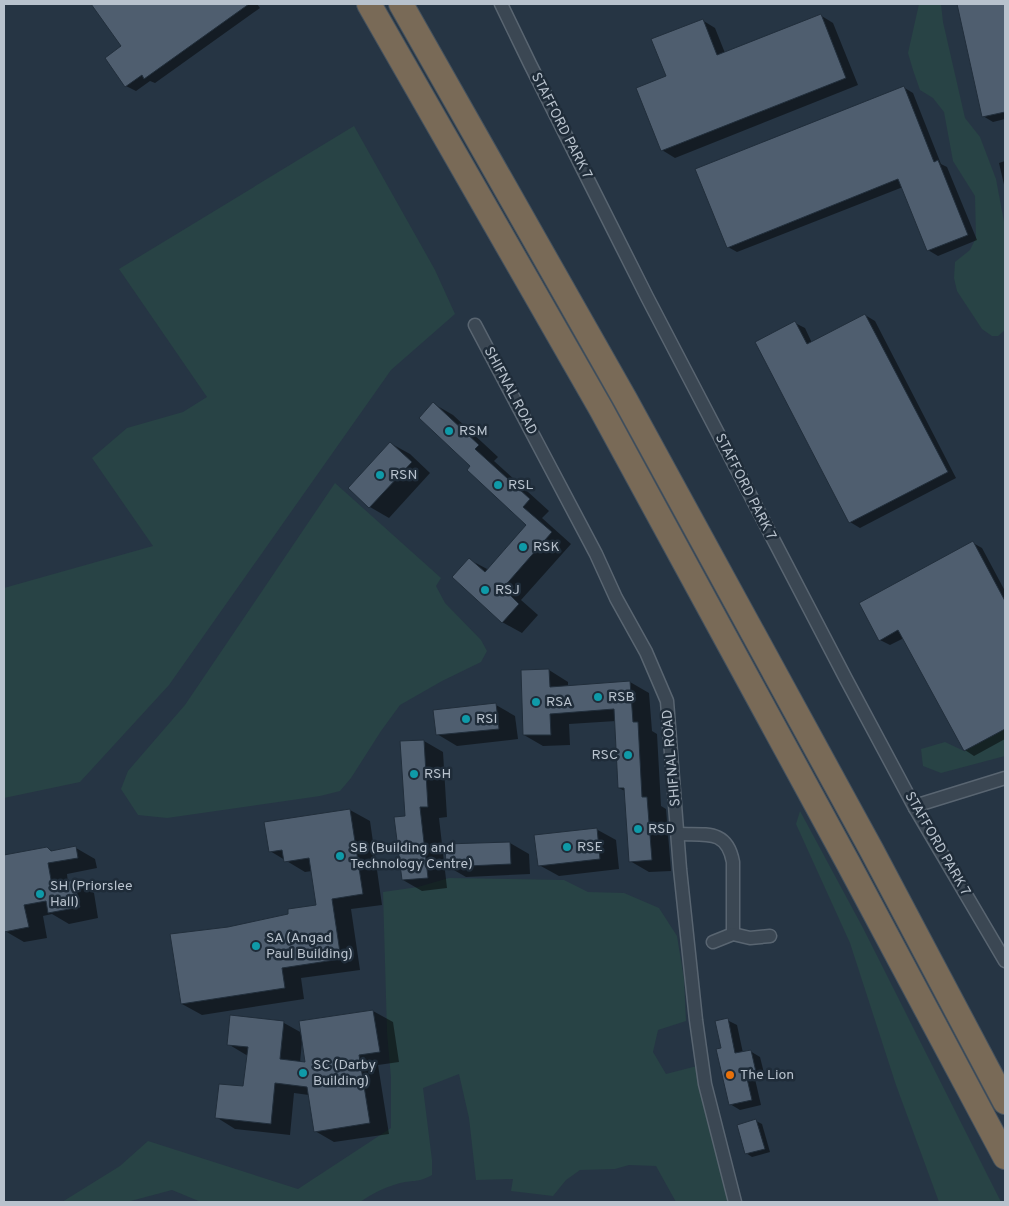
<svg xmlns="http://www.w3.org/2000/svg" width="1009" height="1206" viewBox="0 0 1009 1206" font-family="Overpass,sans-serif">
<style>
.green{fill:#284345}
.shadow{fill:#0007;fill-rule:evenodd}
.building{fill:#4f5e6f;stroke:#212e3b}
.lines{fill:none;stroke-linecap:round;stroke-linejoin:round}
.street-casing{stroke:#596571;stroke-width:15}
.highway-casing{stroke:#45525e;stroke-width:26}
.street{stroke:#3b4753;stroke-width:12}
.highway{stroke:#796a57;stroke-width:24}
.culture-dot{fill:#0f9aa8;stroke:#1f2c39;stroke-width:2}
.food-dot{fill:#e8710a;stroke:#1f2c39;stroke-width:2}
.labels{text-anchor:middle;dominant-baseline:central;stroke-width:5;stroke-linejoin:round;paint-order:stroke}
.street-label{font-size:14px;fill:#b8c2cd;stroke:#1f2c39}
.poi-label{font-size:14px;fill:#b8c2cd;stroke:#1f2c39;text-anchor:start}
</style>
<rect width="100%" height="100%" fill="#263544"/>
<g class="green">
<path d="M 919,4 L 941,4 L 943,22 L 965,118 L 980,137 L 996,179 L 1005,227 L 1005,330 L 998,336 L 992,336 L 982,329 L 957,291 L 954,278 L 955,262 L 970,250 L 976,238 L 975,196 L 953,161 L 944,112 L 933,98 L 920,90 L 913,70 L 908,53 Z"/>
<path d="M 354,126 L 435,270 L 455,314 L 391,370 L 169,685 L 80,782 L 4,798 L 4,588 L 153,546 L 92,458 L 127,428 L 183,412 L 207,397 L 119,269 Z"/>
<path d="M 335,483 L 441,578 L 436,586 L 445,603 L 481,640 L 487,651 L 481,662 L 442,681 L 400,705 L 381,731 L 351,778 L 340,791 L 320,796 L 167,818 L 138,815 L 121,789 L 128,771 L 185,705 Z"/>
<path d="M 1005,729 L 1005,756 L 941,773 L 923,766 L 921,749 L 945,742 L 964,751 Z"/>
<path d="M 800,811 L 863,928 L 1001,1202 L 939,1202 L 896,1085 L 850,943 L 796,824 Z"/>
<path d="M 449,878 L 564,880 L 588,892 L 624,893 L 659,908 L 677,936 L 684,979 L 686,1021 L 658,1030 L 653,1052 L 666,1074 L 697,1066 L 728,1202 L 676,1202 L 656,1166 L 629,1165 L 615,1169 L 580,1170 L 566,1180 L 553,1196 L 511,1191 L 513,1179 L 476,1180 L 469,1118 L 459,1074 L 423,1088 L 432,1160 L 432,1175 C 419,1182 418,1180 405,1182 C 389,1185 373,1193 360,1202 L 201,1202 L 172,1190 L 127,1202 L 62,1202 L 120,1166 L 148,1141 L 298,1189 L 391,1128 L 391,1078 L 387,1032 L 383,892 L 418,887 Z"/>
</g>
<g class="shadow">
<path d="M 92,4 L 257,4 L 260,8 L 155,83 L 150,81 L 136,91 L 126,86 L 123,46 Z"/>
<path d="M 958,4 L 1005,4 L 1005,119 L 993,122 L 983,116 Z"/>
<path d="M 820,15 L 833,23 L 858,85 L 675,158 L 662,150 L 702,20 L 715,28 L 725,53 Z"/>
<path d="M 903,87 L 913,93 L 941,164 L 947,167 L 977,240 L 938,256 L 928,250 L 903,187 L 737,252 L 728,247 Z"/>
<path d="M 1005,161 L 1005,189 L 999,163 Z"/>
<path d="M 865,315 L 875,321 L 956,478 L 860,528 L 850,522 L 795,323 L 805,328 L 812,343 Z"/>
<path d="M 434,404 L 453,415 L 498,457 L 494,461 L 549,511 L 542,518 L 571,544 L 521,600 L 538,615 L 522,633 L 502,622 L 470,560 L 489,570 L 528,525 L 472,466 Z"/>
<path d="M 390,443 L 410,454 L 430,473 L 389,518 L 370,507 L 349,488 Z"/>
<path d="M 973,543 L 982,548 L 1005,591 L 1005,739 L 974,756 L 965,750 L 904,638 L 890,645 L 880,640 Z"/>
<path d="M 549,670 L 568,682 L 568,687 L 630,682 L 649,693 L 652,731 L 657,734 L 661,806 L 666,809 L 671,871 L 649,872 L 630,861 L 625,791 L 619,788 L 616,721 L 569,724 L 570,745 L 543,746 L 524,735 Z"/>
<path d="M 496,705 L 515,716 L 518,739 L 457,746 L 437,734 Z"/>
<path d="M 424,741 L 443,752 L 447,817 L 439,818 L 447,888 L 422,891 L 403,880 Z"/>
<path d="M 350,810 L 370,821 L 382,905 L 351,909 L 360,970 L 301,978 L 304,999 L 202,1015 L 182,1004 L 229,929 L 290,915 L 318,906 L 312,871 L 305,872 L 270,851 L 265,823 Z"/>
<path d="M 596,829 L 616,840 L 619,869 L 559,876 L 539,865 Z"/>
<path d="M 510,843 L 529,854 L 530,874 L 466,877 L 447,866 Z"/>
<path d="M 47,848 L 54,852 L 76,848 L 95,859 L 97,868 L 67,874 L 68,883 L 74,882 L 94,893 L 98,918 L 69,924 L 52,914 L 43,916 L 47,938 L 24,942 L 5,931 L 4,856 Z"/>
<path d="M 373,1011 L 393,1022 L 399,1062 L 378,1065 L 389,1134 L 334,1142 L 315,1131 L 309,1095 L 294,1093 L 290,1135 L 235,1129 L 216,1117 L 245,1088 L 248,1056 L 228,1044 L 284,1023 L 302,1033 L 300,1022 ZM 302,1041 L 307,1064 L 300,1063 Z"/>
<path d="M 727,1020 L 737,1025 L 743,1053 L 750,1051 L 760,1057 L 765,1077 L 755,1079 L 761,1105 L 740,1110 L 730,1104 Z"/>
<path d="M 756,1121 L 762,1124 L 770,1152 L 752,1157 L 746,1153 Z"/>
</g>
<g class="building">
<path d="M 91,4 L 249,4 L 144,79 L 142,75 L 125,87 L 105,58 L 121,46 Z"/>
<path d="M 957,4 L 1005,4 L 1005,112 L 982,117 Z"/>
<path d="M 821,14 L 846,78 L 661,151 L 636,88 L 666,76 L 651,39 L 703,19 L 717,55 Z"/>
<path d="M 904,86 L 934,162 L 938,160 L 968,235 L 927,251 L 898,179 L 727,248 L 695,169 Z"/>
<path d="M 865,314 L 948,472 L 849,523 L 755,342 L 795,321 L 807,344 Z"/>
<path d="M 433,402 L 479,445 L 475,449 L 530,499 L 523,507 L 552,532 L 503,588 L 519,604 L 502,623 L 452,577 L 469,558 L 485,572 L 526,525 L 467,470 L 470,466 L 419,418 Z"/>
<path d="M 390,442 L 412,462 L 369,508 L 348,488 Z"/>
<path d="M 973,541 L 1005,601 L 1005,729 L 964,751 L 898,630 L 879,641 L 859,603 Z"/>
<path d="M 549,669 L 550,687 L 630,681 L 633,722 L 638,722 L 642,797 L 647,797 L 652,860 L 629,862 L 624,788 L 618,788 L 614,709 L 550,714 L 551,735 L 523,735 L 521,670 Z"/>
<path d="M 496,703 L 499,729 L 436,735 L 433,710 Z"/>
<path d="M 424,740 L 428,807 L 420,807 L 428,878 L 402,880 L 394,817 L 405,816 L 400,741 Z"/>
<path d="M 350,809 L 363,894 L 332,899 L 341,959 L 282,968 L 285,988 L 181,1004 L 170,934 L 228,927 L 288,914 L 288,909 L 316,905 L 309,858 L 284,862 L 282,850 L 269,852 L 264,822 Z"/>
<path d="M 597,828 L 600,859 L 538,866 L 534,835 Z"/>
<path d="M 510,842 L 511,864 L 446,867 L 445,844 Z"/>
<path d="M 76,846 L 78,858 L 48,863 L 52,885 L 74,880 L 80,907 L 48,913 L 46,901 L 24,905 L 29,927 L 4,932 L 4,855 L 47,847 L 51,851 Z"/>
<path d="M 373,1010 L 380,1052 L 359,1055 L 370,1123 L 314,1132 L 307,1087 L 275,1083 L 271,1124 L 215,1118 L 219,1084 L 243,1086 L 248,1047 L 227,1045 L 230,1015 L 284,1021 L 280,1059 L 305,1062 L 299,1021 Z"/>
<path d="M 728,1018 L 735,1053 L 751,1050 L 756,1072 L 746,1074 L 752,1100 L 729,1105 L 716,1049 L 721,1048 L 715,1021 Z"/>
<path d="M 756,1119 L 765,1149 L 745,1154 L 737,1125 Z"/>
</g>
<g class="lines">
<defs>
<g id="street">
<path d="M 501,4 L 530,64 L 647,297 L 846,679 L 915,808 L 1005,961"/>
<path d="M 475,325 L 596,554 L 616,598 L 646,652 L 667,701 L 680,869 L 696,1020 L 705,1084 L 735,1202"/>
<path d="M 915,808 L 921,804 L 1005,778"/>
<path d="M 678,834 C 706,835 727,829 733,862 L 733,934"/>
<path d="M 713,942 L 733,934 L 750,938 L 770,936"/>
</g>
<g id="highway">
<path d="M 369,4 L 601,409 L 847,861 L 1005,1157"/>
<path d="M 401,4 L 625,399 L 871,849 L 1005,1102"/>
</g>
</defs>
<use href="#street" class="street-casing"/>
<use href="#highway" class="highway-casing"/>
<use href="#street" class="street"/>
<use href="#highway" class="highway"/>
</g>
<g class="culture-dot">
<circle cx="449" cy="431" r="5"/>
<circle cx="380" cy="475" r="5"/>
<circle cx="498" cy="485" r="5"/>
<circle cx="523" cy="547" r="5"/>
<circle cx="485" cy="590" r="5"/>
<circle cx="598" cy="697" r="5"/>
<circle cx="536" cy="702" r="5"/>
<circle cx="466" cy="719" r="5"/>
<circle cx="628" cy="755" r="5"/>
<circle cx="414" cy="774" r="5"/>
<circle cx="638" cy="829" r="5"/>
<circle cx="567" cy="847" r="5"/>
<circle cx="340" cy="856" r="5"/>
<circle cx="40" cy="894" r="5"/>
<circle cx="256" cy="946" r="5"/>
<circle cx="303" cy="1073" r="5"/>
</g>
<circle class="food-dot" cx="730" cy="1075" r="5"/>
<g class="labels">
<g class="street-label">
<text transform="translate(561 126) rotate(63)">STAFFORD PARK 7</text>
<text transform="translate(510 391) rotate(62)">SHIFNAL ROAD</text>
<text transform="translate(745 487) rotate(63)">STAFFORD PARK 7</text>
<text transform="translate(672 758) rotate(-95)">SHIFNAL ROAD</text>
<text transform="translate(937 844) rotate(60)">STAFFORD PARK 7</text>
</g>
<g class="poi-label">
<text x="459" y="431">RSM</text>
<text x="390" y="475">RSN</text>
<text x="508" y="485">RSL</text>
<text x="533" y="547">RSK</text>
<text x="495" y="590">RSJ</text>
<text x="608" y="697">RSB</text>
<text x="546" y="702">RSA</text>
<text x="476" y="719">RSI</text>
<text x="618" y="755" text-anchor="end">RSC</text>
<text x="424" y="774">RSH</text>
<text x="648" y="829">RSD</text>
<text x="577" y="847">RSE</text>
<text x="350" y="848">SB (Building and<tspan x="350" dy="16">Technology Centre)</tspan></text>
<text x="50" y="886">SH (Priorslee<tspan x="50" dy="16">Hall)</tspan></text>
<text x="266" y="938">SA (Angad<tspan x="266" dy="16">Paul Building)</tspan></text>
<text x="313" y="1065">SC (Darby<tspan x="313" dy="16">Building)</tspan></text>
<text x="740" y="1075">The Lion</text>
</g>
</g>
<rect width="1009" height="1206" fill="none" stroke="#b8c2cd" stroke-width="10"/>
</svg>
